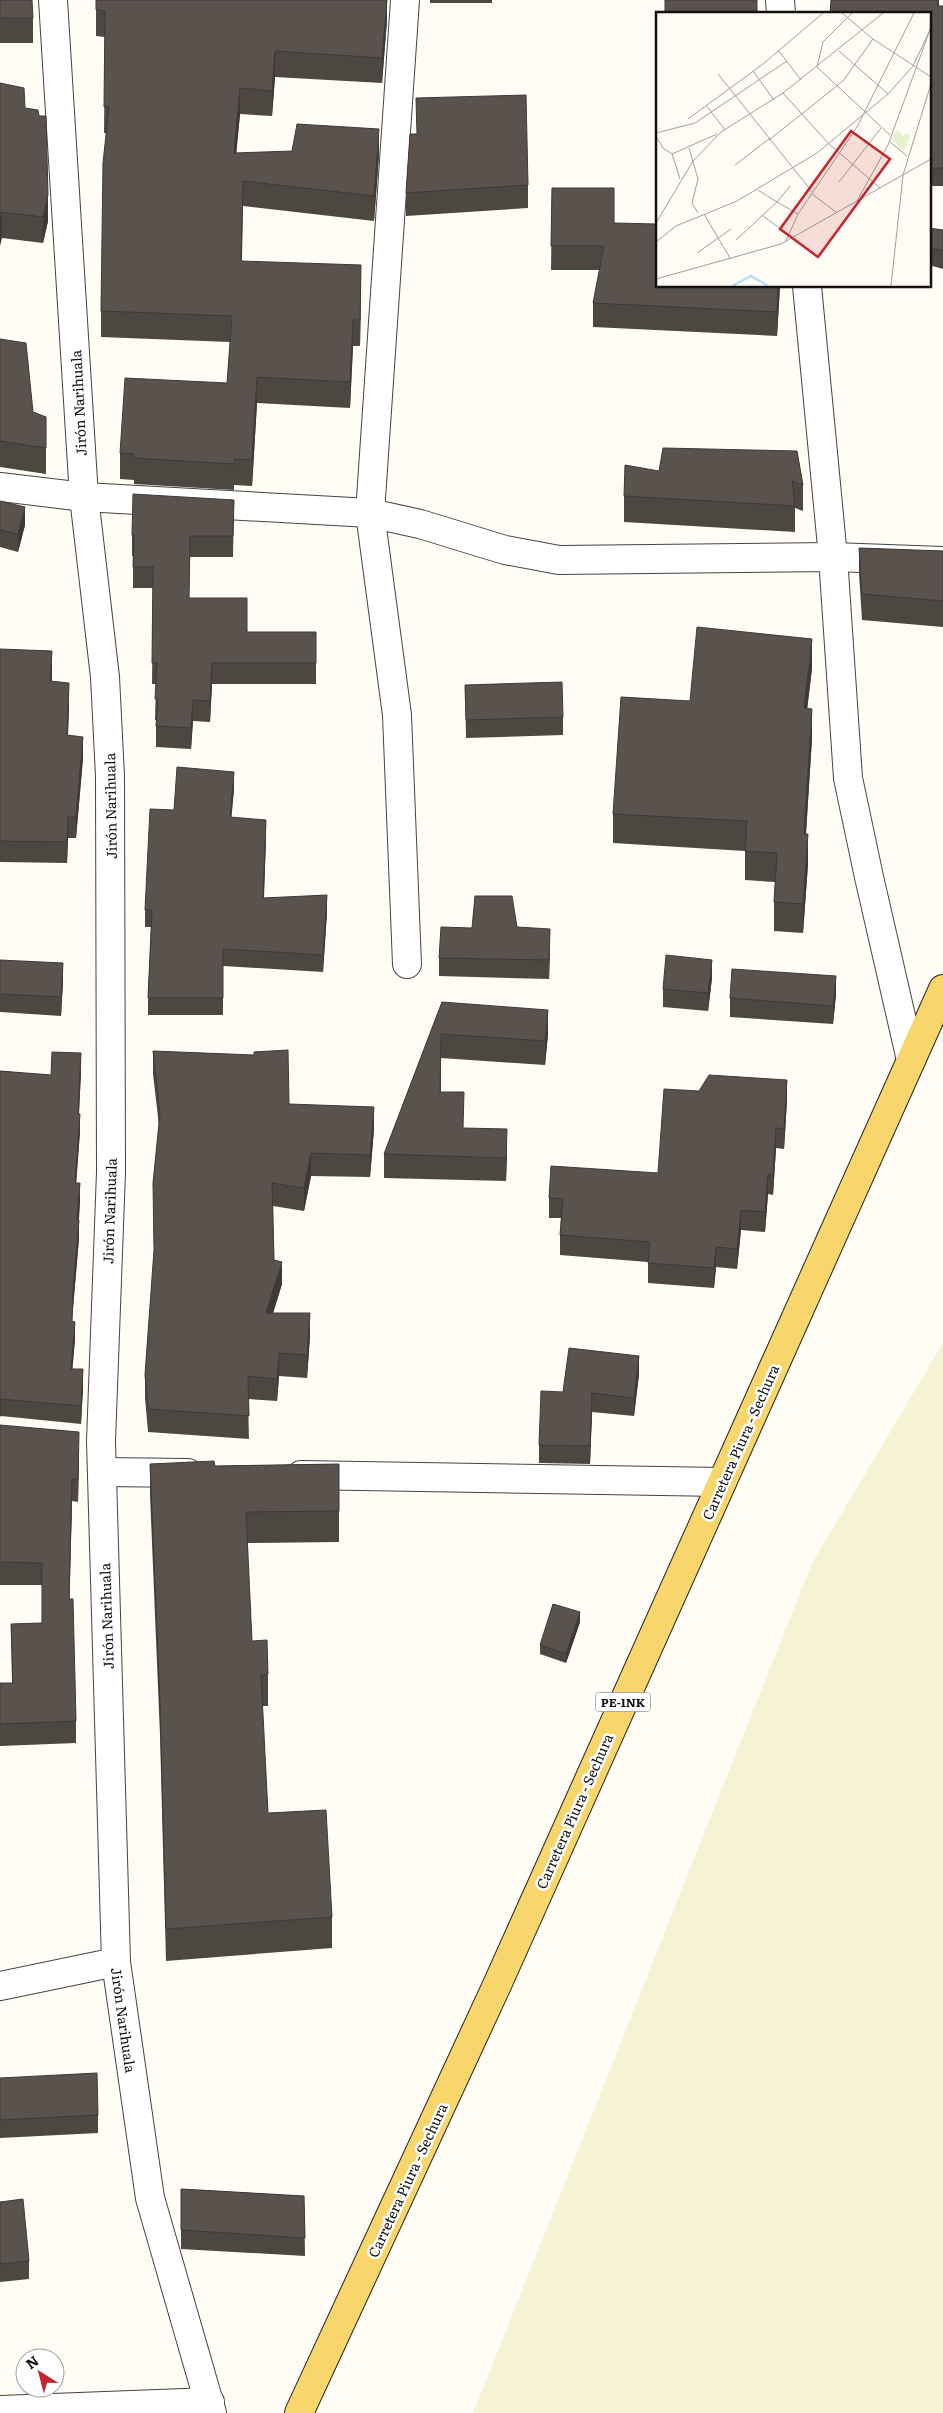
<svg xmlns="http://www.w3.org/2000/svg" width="943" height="2413" viewBox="0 0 943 2413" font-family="Literata,serif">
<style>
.farmland{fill:#f6f3d4}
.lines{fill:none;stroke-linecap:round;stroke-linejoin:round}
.minor-casing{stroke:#444;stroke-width:30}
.primary-casing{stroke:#222;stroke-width:30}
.minor{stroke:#fff;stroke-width:28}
.primary{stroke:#f9d66b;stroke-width:28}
.wall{fill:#4d4742}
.shaded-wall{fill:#3f3936}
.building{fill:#5a524d;stroke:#3f3936}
.labels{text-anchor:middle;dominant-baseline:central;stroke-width:5;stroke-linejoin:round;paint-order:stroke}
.shield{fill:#fff;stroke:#585858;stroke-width:1}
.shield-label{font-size:12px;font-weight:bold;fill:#111}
.street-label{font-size:14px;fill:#111;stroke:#fff}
.inset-river{fill:none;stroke:#b9e0f7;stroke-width:2.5}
.inset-road{fill:none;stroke:#a09f9a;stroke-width:1}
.view{fill:#c4262e;fill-opacity:0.15;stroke:#c4262e;stroke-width:2.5}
.inset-edge{fill:none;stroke:#111;stroke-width:2.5}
</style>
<rect width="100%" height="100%" fill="#fffdf5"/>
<path class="farmland" d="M 943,1343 L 943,2413 L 473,2413 L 812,1563 Z"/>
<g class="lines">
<defs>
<g id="minor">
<path d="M 53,0 L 84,497 L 105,677 L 110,776 L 111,1172 L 101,1441 L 116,1962 L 150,2198 L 212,2413"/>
<path d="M 405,0 L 370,513 L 397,715 L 407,964"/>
<path d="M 780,0 L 781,14"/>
<path d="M 807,286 L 833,557 L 848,778 L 869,877 L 911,1060"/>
<path d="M 0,487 L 84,497 L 370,513 L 420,524 L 505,550 L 559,560 L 833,557 L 943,561"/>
<path d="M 103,1472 L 188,1473"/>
<path d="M 301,1475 L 722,1482"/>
<path d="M 0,1986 L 116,1962"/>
<path d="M 0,2410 L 210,2402"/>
</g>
<path id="primary" d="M 299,2413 L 497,1985 L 943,989"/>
</defs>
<use href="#minor" class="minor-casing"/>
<use href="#primary" class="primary-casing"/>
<use href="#minor" class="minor"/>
<use href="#primary" class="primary"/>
</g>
<g class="wall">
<path d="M 0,0 L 33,18 L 33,43 L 0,43 Z"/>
<path d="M 387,0 L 387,20 L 382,83 L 275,77 L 272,116 L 240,114 L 236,153 L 379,155 L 374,221 L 243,206 L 242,261 L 361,291 L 360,346 L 353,346 L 350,408 L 257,403 L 252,486 L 234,485 L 234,490 L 134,484 L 134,480 L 120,479 L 120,453 L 227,383 L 230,342 L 101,337 L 101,311 L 106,133 L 104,133 L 105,37 L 96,36 L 96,10 Z"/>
<rect x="430" y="0" width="62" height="3"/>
<path d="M 831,0 L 939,0 L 939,6 L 943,6 L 943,186 L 929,186 L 929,14 Z"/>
<path d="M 0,83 L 25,108 L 48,221 L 43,243 L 2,238 Z"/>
<path d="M 417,134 L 528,185 L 528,208 L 406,216 L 406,193 Z"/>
<path d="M 552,188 L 614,223 L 780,286 L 777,336 L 593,327 L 593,303 L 600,270 L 551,270 Z"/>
<path d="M 929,228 L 943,230 L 943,269 L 929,265 Z"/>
<path d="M 0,339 L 33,412 L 46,417 L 46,474 L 0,467 Z"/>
<path d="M 797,451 L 803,485 L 803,511 L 795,508 L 795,532 L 624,522 L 624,496 L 659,471 Z"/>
<path d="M 234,500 L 233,557 L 190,557 L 189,598 L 247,632 L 316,632 L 316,684 L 212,684 L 210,722 L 193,721 L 191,749 L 156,747 L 156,720 L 155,720 L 156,684 L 152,684 L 153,588 L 133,588 L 133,556 L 132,556 L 132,535 Z"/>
<path d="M 0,501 L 25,525 L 18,552 L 0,547 Z"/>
<path d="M 859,548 L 943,551 L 943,627 L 862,620 L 859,574 Z"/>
<path d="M 0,649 L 52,672 L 52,682 L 69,704 L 68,736 L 83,758 L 76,838 L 68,838 L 67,863 L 0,862 Z"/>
<path d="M 812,668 L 807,708 L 812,738 L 806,834 L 808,864 L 803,933 L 774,931 L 774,902 L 775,882 L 745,880 L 745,851 L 613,843 L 613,814 Z"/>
<path d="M 465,685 L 563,717 L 563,735 L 466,738 Z"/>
<path d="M 234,789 L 231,817 L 266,837 L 264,898 L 327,912 L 323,972 L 223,966 L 223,1015 L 148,1015 L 148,998 L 151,927 L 145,927 L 145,910 L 174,810 Z"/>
<path d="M 517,927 L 550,947 L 549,979 L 439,976 L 439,958 L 472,928 Z"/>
<path d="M 0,960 L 63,981 L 61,1016 L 0,1012 Z"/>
<path d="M 712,978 L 708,1011 L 663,1007 L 663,989 Z"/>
<path d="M 836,994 L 833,1024 L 730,1017 L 730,998 Z"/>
<path d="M 442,1002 L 548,1034 L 545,1065 L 441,1058 L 441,1092 L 463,1128 L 507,1153 L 506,1181 L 384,1178 L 384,1154 Z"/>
<path d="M 153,1051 L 289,1104 L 374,1129 L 370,1177 L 311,1176 L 304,1211 L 273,1206 L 274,1260 L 282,1284 L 273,1313 L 310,1336 L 307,1378 L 279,1376 L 277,1401 L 248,1399 L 249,1439 L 148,1432 L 145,1398 L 145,1375 L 154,1254 L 159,1126 L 153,1074 Z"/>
<path d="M 0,1071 L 51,1075 L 81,1071 L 79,1114 L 80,1131 L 76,1183 L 80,1201 L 79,1220 L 79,1238 L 73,1308 L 72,1321 L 75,1339 L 72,1369 L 83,1387 L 81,1424 L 1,1416 Z"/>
<path d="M 787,1100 L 784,1149 L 776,1148 L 773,1195 L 768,1194 L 765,1232 L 741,1230 L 737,1269 L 716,1267 L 714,1288 L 648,1283 L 648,1262 L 560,1255 L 560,1235 L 561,1218 L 549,1218 L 549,1198 L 658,1173 Z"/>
<path d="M 639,1374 L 634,1416 L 592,1412 L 590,1464 L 539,1463 L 539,1445 L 563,1392 Z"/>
<path d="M 0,1425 L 79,1455 L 78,1502 L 72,1501 L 69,1599 L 76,1721 L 76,1743 L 0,1746 L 0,1683 L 12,1683 L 11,1624 L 42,1623 L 42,1585 L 0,1585 Z"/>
<path d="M 150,1464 L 215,1466 L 339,1464 L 339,1542 L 247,1543 L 252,1641 L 268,1674 L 268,1706 L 262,1706 L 268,1813 L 332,1917 L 332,1948 L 166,1961 L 160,1735 L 150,1495 Z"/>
<path d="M 580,1622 L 566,1663 L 540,1654 L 540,1645 Z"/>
<path d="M 0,2078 L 98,2115 L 98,2133 L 0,2138 Z"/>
<path d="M 181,2189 L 304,2196 L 305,2256 L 181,2249 Z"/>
<path d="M 0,2202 L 29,2261 L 29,2279 L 0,2282 Z"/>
</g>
<g class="shaded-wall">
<path d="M 387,0 L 387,20 L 382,83 L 382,58 Z"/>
<path d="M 275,51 L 275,77 L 272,116 L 272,91 Z"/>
<path d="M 240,88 L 240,114 L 234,178 L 234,153 Z"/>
<path d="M 379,129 L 379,155 L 374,221 L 374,196 Z"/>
<path d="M 48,195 L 48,221 L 43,243 L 43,217 Z"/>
<path d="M 2,212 L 2,238 L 0,246 L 0,220 Z"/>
<path d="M 361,265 L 361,291 L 360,346 L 360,320 Z"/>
<path d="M 778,286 L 780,286 L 777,336 L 777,312 Z"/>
<path d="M 353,320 L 353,346 L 350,408 L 350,382 Z"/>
<path d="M 257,377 L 257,403 L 252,486 L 252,460 Z"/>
<path d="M 25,507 L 25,525 L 18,552 L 18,534 Z"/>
<path d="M 812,639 L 812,668 L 804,737 L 804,708 Z"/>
<path d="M 52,651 L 52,672 L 50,703 L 50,681 Z"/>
<path d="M 212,663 L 212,684 L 210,722 L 210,701 Z"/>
<path d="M 69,683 L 69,704 L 67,757 L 67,735 Z"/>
<path d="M 193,700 L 193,721 L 191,749 L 191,728 Z"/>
<path d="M 812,709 L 812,738 L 804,863 L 804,834 Z"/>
<path d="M 83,737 L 83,758 L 76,838 L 76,817 Z"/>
<path d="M 234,772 L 234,789 L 230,834 L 230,817 Z"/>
<path d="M 68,817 L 68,838 L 67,863 L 67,842 Z"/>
<path d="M 266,820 L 266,837 L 263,915 L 263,898 Z"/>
<path d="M 808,834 L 808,864 L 803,933 L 803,904 Z"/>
<path d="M 327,895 L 327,912 L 323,972 L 323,955 Z"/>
<path d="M 550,929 L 550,947 L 549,979 L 549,960 Z"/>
<path d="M 712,960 L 712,978 L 708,1011 L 708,993 Z"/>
<path d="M 63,963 L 63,981 L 61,1016 L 61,997 Z"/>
<path d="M 836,976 L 836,994 L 833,1024 L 833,1006 Z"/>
<path d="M 548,1010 L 548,1034 L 545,1065 L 545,1041 Z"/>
<path d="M 441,1034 L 441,1058 L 440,1116 L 440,1092 Z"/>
<path d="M 81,1053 L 81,1071 L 78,1131 L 78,1114 Z"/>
<path d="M 787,1080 L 787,1100 L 784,1149 L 784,1129 Z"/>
<path d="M 374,1107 L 374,1129 L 370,1177 L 370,1155 Z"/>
<path d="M 80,1114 L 80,1131 L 75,1200 L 75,1183 Z"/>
<path d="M 776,1128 L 776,1148 L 773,1195 L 773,1175 Z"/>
<path d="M 507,1129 L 507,1153 L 506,1181 L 506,1158 Z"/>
<path d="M 311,1153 L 311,1176 L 304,1211 L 304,1188 Z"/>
<path d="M 768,1174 L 768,1194 L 765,1232 L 765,1212 Z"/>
<path d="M 80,1183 L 80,1201 L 77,1237 L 77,1220 Z"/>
<path d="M 741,1210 L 741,1230 L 737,1269 L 737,1249 Z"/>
<path d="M 79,1220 L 79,1238 L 73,1308 L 73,1290 Z"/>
<path d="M 716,1247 L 716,1267 L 714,1288 L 714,1268 Z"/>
<path d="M 282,1262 L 282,1284 L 266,1336 L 266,1313 Z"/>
<path d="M 310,1313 L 310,1336 L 307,1378 L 307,1355 Z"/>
<path d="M 75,1322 L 75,1339 L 71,1387 L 71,1369 Z"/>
<path d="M 279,1353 L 279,1376 L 277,1401 L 277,1379 Z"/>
<path d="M 639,1356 L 639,1374 L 634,1416 L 634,1398 Z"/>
<path d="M 83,1369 L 83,1387 L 81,1424 L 81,1406 Z"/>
<path d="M 592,1393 L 592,1412 L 590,1464 L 590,1446 Z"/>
<path d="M 0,1399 L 1,1399 L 1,1416 L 0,1417 Z"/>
<path d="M 79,1432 L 79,1455 L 78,1502 L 78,1479 Z"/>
<path d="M 72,1479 L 72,1501 L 69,1622 L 69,1599 Z"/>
<path d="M 580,1612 L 580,1622 L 566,1663 L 566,1654 Z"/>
</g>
<g class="building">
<path d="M 0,0 L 32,0 L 33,18 L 0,18 Z"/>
<path d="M 96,0 L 387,0 L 382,58 L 275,51 L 272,91 L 240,88 L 234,153 L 292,151 L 297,124 L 379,129 L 374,196 L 243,181 L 241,261 L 361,265 L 360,320 L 353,320 L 350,382 L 257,377 L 252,460 L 234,459 L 234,464 L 134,458 L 134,454 L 120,453 L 125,378 L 227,383 L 232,316 L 101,311 L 103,163 L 109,107 L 104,107 L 105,11 L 96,10 Z"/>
<rect x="665" y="0" width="92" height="14"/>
<path d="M 831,0 L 938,0 L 938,6 L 943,6 L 943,168 L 929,168 L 929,14 L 830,14 Z"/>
<path d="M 0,83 L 24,88 L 25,108 L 38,110 L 39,116 L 46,116 L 48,195 L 43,217 L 2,212 L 0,220 Z"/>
<path d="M 526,95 L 528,185 L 406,193 L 410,134 L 417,134 L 416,98 Z"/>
<path d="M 552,188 L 614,188 L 614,223 L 657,224 L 657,286 L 778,286 L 777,312 L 593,303 L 604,246 L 551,246 Z"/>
<path d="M 929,228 L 943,230 L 943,251 L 929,247 Z"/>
<path d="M 0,339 L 26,343 L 33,412 L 46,417 L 46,448 L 0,441 Z"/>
<path d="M 663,448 L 797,451 L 803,485 L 792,481 L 795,506 L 624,496 L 625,465 L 659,471 Z"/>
<path d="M 133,494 L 234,500 L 233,536 L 190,536 L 189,598 L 247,598 L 247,632 L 316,632 L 316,663 L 212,663 L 210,701 L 193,700 L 191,728 L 156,726 L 158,699 L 155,699 L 157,663 L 152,663 L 153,567 L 133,567 L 134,535 L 132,535 Z"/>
<path d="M 0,501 L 25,507 L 18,534 L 0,530 Z"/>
<path d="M 859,548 L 943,551 L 943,601 L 862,594 Z"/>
<path d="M 697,627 L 812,639 L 804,708 L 812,709 L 804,834 L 808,834 L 803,904 L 774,902 L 777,853 L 745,851 L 747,821 L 613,814 L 621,697 L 690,701 Z"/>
<path d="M 0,649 L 52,651 L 50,681 L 69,683 L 67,735 L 83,737 L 76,817 L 68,817 L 67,842 L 0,841 Z"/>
<path d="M 562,682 L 563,717 L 466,720 L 465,685 Z"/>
<path d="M 177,767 L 234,772 L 230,817 L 266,820 L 263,898 L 327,895 L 323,955 L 223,949 L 223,998 L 148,998 L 152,910 L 145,910 L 150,809 L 174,810 Z"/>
<path d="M 475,896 L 512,896 L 517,927 L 550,929 L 549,960 L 439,958 L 441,927 L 472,928 Z"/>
<path d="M 666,955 L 712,960 L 708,993 L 663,989 Z"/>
<path d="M 0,960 L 63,963 L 61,997 L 0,994 Z"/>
<path d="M 732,969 L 836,976 L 833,1006 L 730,998 Z"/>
<path d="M 442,1002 L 548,1010 L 545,1041 L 441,1034 L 440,1092 L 464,1092 L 463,1128 L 507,1129 L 506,1158 L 384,1154 Z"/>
<path d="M 288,1050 L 289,1104 L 374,1107 L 370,1155 L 311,1153 L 304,1188 L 272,1183 L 274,1260 L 282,1262 L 266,1313 L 310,1313 L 307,1355 L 279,1353 L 277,1379 L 248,1376 L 249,1416 L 148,1409 L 145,1375 L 154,1250 L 153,1183 L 160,1113 L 153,1051 L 254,1055 L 254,1052 Z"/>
<path d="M 52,1052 L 81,1053 L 78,1114 L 80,1114 L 75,1183 L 80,1183 L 77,1220 L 79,1220 L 73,1290 L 72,1321 L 75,1322 L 71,1369 L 83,1369 L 81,1406 L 0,1399 L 0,1071 L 51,1075 Z"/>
<path d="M 709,1075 L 787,1080 L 784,1129 L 776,1128 L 773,1175 L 768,1174 L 765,1212 L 741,1210 L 737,1249 L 716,1247 L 714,1268 L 648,1263 L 650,1242 L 560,1235 L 563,1199 L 549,1198 L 551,1166 L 658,1173 L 664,1089 L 699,1091 Z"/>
<path d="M 569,1348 L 639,1356 L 634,1398 L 592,1393 L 590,1446 L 539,1445 L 541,1391 L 563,1392 Z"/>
<path d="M 0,1425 L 79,1432 L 78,1479 L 72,1479 L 69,1599 L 73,1599 L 76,1721 L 0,1724 L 0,1683 L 13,1683 L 11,1624 L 42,1623 L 42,1563 L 0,1562 Z"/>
<path d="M 214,1461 L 215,1466 L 339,1464 L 339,1511 L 246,1512 L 252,1641 L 267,1640 L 268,1674 L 261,1675 L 268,1813 L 326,1810 L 332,1917 L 166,1929 L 160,1704 L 150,1464 Z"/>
<path d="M 553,1604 L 580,1612 L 566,1654 L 540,1645 Z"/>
<path d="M 97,2073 L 98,2115 L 0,2120 L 0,2078 Z"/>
<path d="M 181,2189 L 304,2196 L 305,2238 L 181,2230 Z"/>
<path d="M 23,2199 L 29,2261 L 0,2264 L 0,2202 Z"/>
</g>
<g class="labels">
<rect class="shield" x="595.5" y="1692.5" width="55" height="19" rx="4"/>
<g class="shield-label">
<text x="623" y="1702">PE-1NK</text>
</g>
<g class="street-label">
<text transform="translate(78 403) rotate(-93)">Jirón Narihuala</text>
<text transform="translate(110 806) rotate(-91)">Jirón Narihuala</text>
<text transform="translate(109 1211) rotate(-88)">Jirón Narihuala</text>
<text transform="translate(740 1442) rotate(-66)">Carretera Piura - Sechura</text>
<text transform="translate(106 1616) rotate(-92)">Jirón Narihuala</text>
<text transform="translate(574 1811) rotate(-66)">Carretera Piura - Sechura</text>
<text transform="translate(124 2020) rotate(82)">Jirón Narihuala</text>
<text transform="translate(407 2180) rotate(-65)">Carretera Piura - Sechura</text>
</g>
</g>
<g transform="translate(656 12)">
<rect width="275" height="275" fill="#fffdf5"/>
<path d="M 242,117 L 247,124 L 251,121 L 254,124 L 248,139 L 235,127 Z" fill="#e6f2cf"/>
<path class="inset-river" d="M 76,274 L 95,264 L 112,274"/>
<path class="inset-road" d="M 186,1 L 217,27 L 275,65M 196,1 L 167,30 L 161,55 L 234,123M 122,38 L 145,68M 183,39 L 232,82M 97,59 L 118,88M 62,62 L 157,181M 127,81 L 172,131 L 224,176M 50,93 L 69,118M 32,107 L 107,52 L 167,1M 0,121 L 39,111 L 131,49M 0,124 L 7,136 L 16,142 L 61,122M 113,128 L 187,69 L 217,27M 233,129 L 251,144M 33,136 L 42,167 L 36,191 L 42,201M 16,142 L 24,167M 79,153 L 113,127M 247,163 L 275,72M 183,170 L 225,116M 134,174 L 121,190 L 142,202M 156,182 L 180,200M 201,189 L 232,133 L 275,15M 48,202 L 74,246M 107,204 L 133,223M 0,211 L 37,149 L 65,120 L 127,81 L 227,1M 80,228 L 121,190 L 102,178M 130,229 L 142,202 L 201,115 L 258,1M 0,230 L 20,214 L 81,189 L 161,141 L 232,82 L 257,54 L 274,18M 41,241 L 75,217M 0,267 L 125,232 L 275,147M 235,274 L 247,163"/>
<path class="view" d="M 195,119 L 234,147 L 162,245 L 124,217 Z"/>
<rect width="275" height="275" class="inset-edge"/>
</g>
<g transform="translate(40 2373) rotate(324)"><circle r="24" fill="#ffffff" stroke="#a0a0a0"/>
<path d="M0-4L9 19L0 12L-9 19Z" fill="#c4262e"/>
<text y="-8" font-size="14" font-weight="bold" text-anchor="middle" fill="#111111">N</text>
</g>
</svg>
